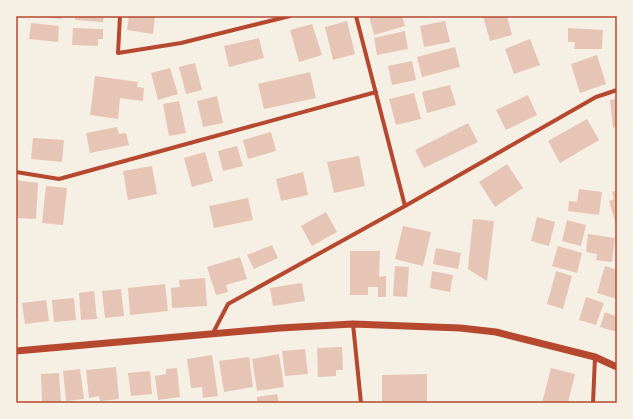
<svg xmlns="http://www.w3.org/2000/svg" width="633" height="419" viewBox="0 0 633 419" font-family="Poppins,sans-serif">
<style>
.building{fill:#e6c5b7}
.lines{fill:none;stroke-linecap:round;stroke-linejoin:round}
.minor{stroke:#b5482f;stroke-width:4}
.tertiary{stroke:#b5482f;stroke-width:7}
.neatline{fill:none;stroke:#b5482f;stroke-width:1.5}
</style>
<rect width="100%" height="100%" fill="#f6efe4"/>
<g class="building">
<path d="M 39,16 L 63,16 L 62,19 L 39,17 Z"/>
<path d="M 75,16 L 104,16 L 103,22 L 75,20 Z"/>
<path d="M 129,16 L 155,17 L 153,34 L 127,30 Z"/>
<path d="M 369,16 L 402,16 L 405,26 L 374,35 Z"/>
<path d="M 483,16 L 507,16 L 512,35 L 490,41 Z"/>
<path d="M 347,21 L 355,54 L 333,60 L 325,27 Z"/>
<path d="M 445,21 L 450,42 L 424,47 L 420,26 Z"/>
<path d="M 31,23 L 59,26 L 58,42 L 29,39 Z"/>
<path d="M 312,24 L 322,55 L 299,62 L 290,30 Z"/>
<path d="M 73,28 L 103,29 L 103,39 L 98,39 L 98,46 L 72,45 Z"/>
<path d="M 568,28 L 603,30 L 602,49 L 574,49 L 575,42 L 568,42 Z"/>
<path d="M 405,31 L 408,49 L 377,55 L 374,38 Z"/>
<path d="M 259,38 L 264,58 L 229,67 L 224,46 Z"/>
<path d="M 530,39 L 540,65 L 514,74 L 505,49 Z"/>
<path d="M 455,47 L 460,67 L 422,77 L 417,57 Z"/>
<path d="M 597,55 L 606,84 L 580,93 L 571,64 Z"/>
<path d="M 412,61 L 416,80 L 392,85 L 388,66 Z"/>
<path d="M 195,63 L 202,90 L 186,94 L 179,67 Z"/>
<path d="M 170,68 L 178,94 L 158,100 L 151,73 Z"/>
<path d="M 310,72 L 316,98 L 264,109 L 258,84 Z"/>
<path d="M 95,76 L 138,82 L 137,87 L 144,88 L 143,101 L 120,98 L 118,119 L 90,115 Z"/>
<path d="M 450,85 L 456,105 L 427,113 L 422,92 Z"/>
<path d="M 414,93 L 421,119 L 396,125 L 389,99 Z"/>
<path d="M 528,95 L 537,115 L 506,130 L 496,110 Z"/>
<path d="M 217,96 L 223,123 L 203,127 L 197,101 Z"/>
<path d="M 617,99 L 617,127 L 613,128 L 610,100 Z"/>
<path d="M 179,101 L 186,133 L 169,136 L 163,104 Z"/>
<path d="M 587,119 L 599,140 L 560,163 L 548,141 Z"/>
<path d="M 468,123 L 478,142 L 424,168 L 415,150 Z"/>
<path d="M 117,127 L 119,134 L 126,133 L 129,145 L 90,153 L 86,133 Z"/>
<path d="M 271,132 L 276,151 L 248,159 L 243,140 Z"/>
<path d="M 33,138 L 64,140 L 62,162 L 31,159 Z"/>
<path d="M 237,146 L 243,166 L 223,171 L 218,151 Z"/>
<path d="M 205,152 L 213,181 L 192,187 L 184,158 Z"/>
<path d="M 359,156 L 365,186 L 334,193 L 327,162 Z"/>
<path d="M 507,164 L 523,188 L 495,207 L 479,182 Z"/>
<path d="M 152,166 L 157,194 L 128,200 L 123,171 Z"/>
<path d="M 303,172 L 308,195 L 281,201 L 276,179 Z"/>
<path d="M 16,180 L 38,183 L 36,219 L 16,218 Z"/>
<path d="M 46,186 L 67,188 L 63,225 L 42,223 Z"/>
<path d="M 579,189 L 602,192 L 599,215 L 568,211 L 569,201 L 577,202 Z"/>
<path d="M 617,190 L 617,228 L 609,201 L 614,199 L 612,192 Z"/>
<path d="M 248,198 L 253,220 L 214,228 L 209,206 Z"/>
<path d="M 326,212 L 337,232 L 312,246 L 301,226 Z"/>
<path d="M 537,217 L 555,222 L 549,246 L 531,241 Z"/>
<path d="M 473,219 L 494,221 L 487,281 L 468,269 Z"/>
<path d="M 567,220 L 586,225 L 581,246 L 562,241 Z"/>
<path d="M 403,226 L 431,232 L 423,266 L 395,259 Z"/>
<path d="M 588,234 L 615,238 L 612,262 L 596,260 L 597,254 L 586,252 Z"/>
<path d="M 272,245 L 278,258 L 254,269 L 247,255 Z"/>
<path d="M 558,246 L 582,253 L 577,273 L 552,266 Z"/>
<path d="M 436,248 L 461,253 L 458,269 L 433,264 Z"/>
<path d="M 350,251 L 380,251 L 379,277 L 386,276 L 386,297 L 378,297 L 378,287 L 368,287 L 368,295 L 350,295 Z"/>
<path d="M 240,257 L 247,279 L 226,285 L 228,292 L 216,295 L 207,267 Z"/>
<path d="M 395,266 L 409,267 L 407,297 L 393,296 Z"/>
<path d="M 605,266 L 617,270 L 617,299 L 597,293 Z"/>
<path d="M 432,271 L 453,275 L 450,292 L 430,288 Z"/>
<path d="M 556,271 L 572,276 L 563,309 L 547,304 Z"/>
<path d="M 205,278 L 207,306 L 172,308 L 171,288 L 180,287 L 179,280 Z"/>
<path d="M 302,283 L 305,301 L 273,306 L 270,288 Z"/>
<path d="M 165,284 L 168,311 L 130,315 L 128,288 Z"/>
<path d="M 121,289 L 124,316 L 105,318 L 102,291 Z"/>
<path d="M 94,291 L 97,319 L 81,320 L 79,293 Z"/>
<path d="M 586,297 L 604,303 L 596,325 L 579,320 Z"/>
<path d="M 74,298 L 76,320 L 54,322 L 52,300 Z"/>
<path d="M 46,300 L 49,321 L 25,324 L 22,303 Z"/>
<path d="M 617,311 L 617,332 L 600,327 L 605,312 L 615,316 Z"/>
<path d="M 342,347 L 343,370 L 336,370 L 336,376 L 318,377 L 317,348 Z"/>
<path d="M 305,349 L 308,374 L 285,376 L 282,351 Z"/>
<path d="M 279,354 L 284,387 L 257,391 L 252,359 Z"/>
<path d="M 212,355 L 218,396 L 203,398 L 202,387 L 191,388 L 187,359 Z"/>
<path d="M 249,357 L 253,387 L 224,392 L 219,361 Z"/>
<path d="M 116,367 L 119,399 L 100,401 L 99,396 L 89,398 L 86,370 Z"/>
<path d="M 177,368 L 180,397 L 158,400 L 155,376 L 166,374 L 166,369 Z"/>
<path d="M 551,368 L 575,374 L 568,403 L 542,403 Z"/>
<path d="M 80,369 L 84,399 L 66,401 L 63,371 Z"/>
<path d="M 150,371 L 152,394 L 131,396 L 128,373 Z"/>
<path d="M 59,373 L 61,403 L 42,403 L 41,374 Z"/>
<path d="M 427,374 L 427,403 L 382,403 L 382,375 Z"/>
<path d="M 277,394 L 279,403 L 257,403 L 257,397 Z"/>
</g>
<g class="lines">
<g class="minor">
<path d="M 120,16 L 118,53 L 181,43 L 290,16"/>
<path d="M 356,16 L 405,206"/>
<path d="M 16,172 L 59,179 L 376,92"/>
<path d="M 353,324 L 361,403"/>
<path d="M 213,333 L 228,304 L 405,206 L 596,97 L 617,90"/>
<path d="M 593,403 L 595,357"/>
</g>
<path class="tertiary" d="M 16,351 L 280,328 L 353,324 L 460,328 L 496,332 L 595,357 L 617,367"/>
</g>
<rect width="633" height="419" fill="none" stroke="#f6efe4" stroke-width="34"/>
<rect x="17" y="17" width="599" height="385" class="neatline"/>
</svg>
